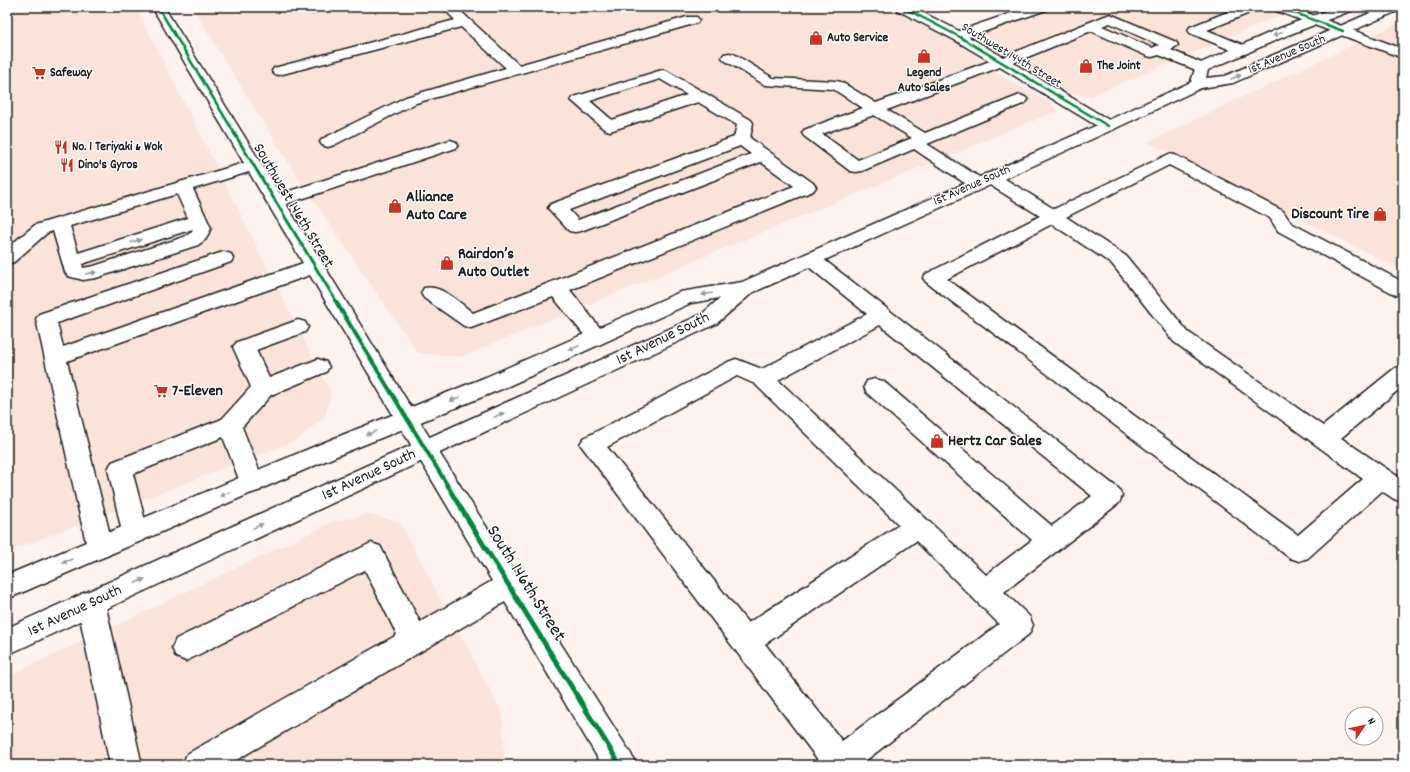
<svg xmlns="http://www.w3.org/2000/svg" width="1410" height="772" viewBox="0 0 1410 772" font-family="Dekko,sans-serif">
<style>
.built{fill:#fbe3d9}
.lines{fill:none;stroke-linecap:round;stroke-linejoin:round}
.minor-casing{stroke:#1c1c1c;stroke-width:3}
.major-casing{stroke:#1c1c1c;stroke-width:3}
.minor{fill:#fff;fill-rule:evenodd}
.major{fill:#fff;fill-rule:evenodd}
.cycleway-far3-casing{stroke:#fff;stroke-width:4}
.cycleway-far2-casing{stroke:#fff;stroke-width:5}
.cycleway-far1-casing{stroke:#fff;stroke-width:6}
.cycleway-casing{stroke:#fff;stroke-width:8}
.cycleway-far3{stroke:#00873e;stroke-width:2.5}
.cycleway-far2{stroke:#00873e;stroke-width:3}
.cycleway-far1{stroke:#00873e;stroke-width:4}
.cycleway{stroke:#00873e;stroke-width:5}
.oneway{fill:#999}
.labels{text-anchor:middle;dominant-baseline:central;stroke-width:3;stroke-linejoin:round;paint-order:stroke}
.far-poi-label{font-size:13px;font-weight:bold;fill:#1c1c1c;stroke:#fff;text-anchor:start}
.far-street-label{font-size:13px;fill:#1c1c1c;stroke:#fff}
.poi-label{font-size:16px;font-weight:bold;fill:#1c1c1c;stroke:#fff;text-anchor:start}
.street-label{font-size:16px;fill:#1c1c1c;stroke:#fff}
.near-street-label{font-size:19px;fill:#1c1c1c;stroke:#fff}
</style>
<rect width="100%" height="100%" fill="#fdf2ee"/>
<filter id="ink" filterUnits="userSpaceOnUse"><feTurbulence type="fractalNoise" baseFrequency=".025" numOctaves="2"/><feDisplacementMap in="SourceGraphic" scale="8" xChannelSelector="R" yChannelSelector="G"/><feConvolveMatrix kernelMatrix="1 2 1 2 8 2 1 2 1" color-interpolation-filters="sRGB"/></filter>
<g filter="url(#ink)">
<g class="built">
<path d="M 7,7 L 136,7 L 331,394 L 325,417 L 295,441 L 7,552 Z"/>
<path d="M 192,7 L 890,7 L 964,46 L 988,68 L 1053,105 L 1057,111 L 461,357 L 418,353 L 294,172 Z"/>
<path d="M 1025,7 L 1300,7 L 1091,96 L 1074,94 L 1061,88 L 963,29 Z"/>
<path d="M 1403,21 L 1403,271 L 1148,142 Z"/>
<path d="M 369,514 L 399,522 L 502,712 L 505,765 L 7,765 L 7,677 L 333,522 Z"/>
</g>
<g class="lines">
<defs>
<g id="minor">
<path d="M 152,7 L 164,7 L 280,194 L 444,142 L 450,140 L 456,142 L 458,145 L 456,148 L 286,204 L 433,443 L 631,754 L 636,765 L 602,765 L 505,602 L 228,765 L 182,765 L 187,754 L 397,635 L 365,570 L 186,661 L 176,657 L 172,648 L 176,639 L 371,543 L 380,546 L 420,622 L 492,581 L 310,275 L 67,361 L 113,547 L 109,555 L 100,558 L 91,555 L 87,547 L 36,319 L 39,314 L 217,254 L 224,252 L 231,254 L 233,258 L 231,262 L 57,323 L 63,347 L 303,263 L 249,172 L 193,189 L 211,228 L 206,239 L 198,245 L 96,278 L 83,280 L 68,276 L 65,272 L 53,231 L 47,233 L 14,262 L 7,264 L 7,248 L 35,225 L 244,163 ZM 177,194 L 188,218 L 78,253 L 70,226 ZM 193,229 L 192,232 L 184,237 L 94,266 L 83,268 L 82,264 Z"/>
<path d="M 442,7 L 456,7 L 519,65 L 687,17 L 697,17 L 699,20 L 697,23 L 416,103 L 334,145 L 328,147 L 322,145 L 320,142 L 322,139 L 406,97 L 506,68 L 461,27 L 279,75 L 274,74 L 272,71 L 274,68 L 455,20 Z"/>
<path d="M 896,7 L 912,7 L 959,31 L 1029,7 L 1047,7 L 1046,10 L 969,37 L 1003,57 L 1110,14 L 1176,42 L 1178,45 L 1171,50 L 1206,65 L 1208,68 L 1206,71 L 1201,72 L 1159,55 L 1152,57 L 1147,56 L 1091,31 L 1013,63 L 1114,123 L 1116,126 L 1114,129 L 1108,131 L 1102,129 L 1000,67 L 887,110 L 925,133 L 1020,95 L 1025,97 L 1028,100 L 1025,103 L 927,144 L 984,180 L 987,184 L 984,188 L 978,189 L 972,188 L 914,149 L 862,171 L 856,172 L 850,171 L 804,136 L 802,133 L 804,130 L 863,108 L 833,89 L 765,85 L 724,60 L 722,57 L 724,54 L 729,53 L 734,54 L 773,78 L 836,81 L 841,82 L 876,103 L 990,61 L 953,39 L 897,10 ZM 1110,23 L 1159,45 L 1152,48 L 1102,26 ZM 874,115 L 912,138 L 858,160 L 822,134 Z"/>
<path d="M 1225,7 L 1243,7 L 1249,11 L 1247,14 L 1207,30 L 1248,47 L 1250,50 L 1248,53 L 1243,54 L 1238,53 L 1190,33 L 1188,30 L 1190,27 L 1230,11 Z"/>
<path d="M 1273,7 L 1291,7 L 1403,49 L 1403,58 L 1274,10 Z"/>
<path d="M 662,70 L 667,71 L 751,120 L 753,123 L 750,138 L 813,183 L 816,187 L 813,191 L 570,290 L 607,337 L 604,342 L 597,344 L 590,342 L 553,297 L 471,328 L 464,326 L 424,298 L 421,293 L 424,288 C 441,284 460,303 473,313 L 794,186 L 761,162 L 581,231 L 575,232 L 569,231 L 548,208 L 551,204 L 734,137 L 737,125 L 698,102 L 610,131 L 604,129 L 571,100 L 574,97 ZM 660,79 L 687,95 L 612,120 L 590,101 ZM 740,146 L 751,154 L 578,220 L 569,210 Z"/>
<path d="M 1169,154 L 1175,155 L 1283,211 L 1291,223 L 1403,282 L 1403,296 L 1396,295 L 1278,231 L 1270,218 L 1169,165 L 1066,217 L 1126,256 L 1188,332 L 1323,426 L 1395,368 L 1403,366 L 1403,386 L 1341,438 L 1403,480 L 1403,502 L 1394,499 L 1382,491 L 1308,558 L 1299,561 L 1290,558 L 926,282 L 923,278 L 926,274 L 1040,216 L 985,182 L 982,178 L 985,174 L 991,173 L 997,174 L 1054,209 ZM 1052,224 L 1112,264 L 1174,342 L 1363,479 L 1298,535 L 947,279 Z"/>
<path d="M 811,253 L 818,255 L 1119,489 L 1122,496 L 1119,503 L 1004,592 L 1029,616 L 1033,625 L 1029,634 L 860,765 L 822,765 L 580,444 L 584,438 L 728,362 L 736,359 L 762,369 L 867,314 L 804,263 L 802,259 L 804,255 ZM 880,325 L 1092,496 L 1052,526 L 883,381 L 875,379 L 867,381 L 864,387 L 867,393 L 1032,540 L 986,575 L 778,380 ZM 737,376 L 755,384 L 899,525 L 748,623 L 607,447 ZM 916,541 L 999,624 L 842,741 L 765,644 Z"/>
<path d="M 298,320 L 305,322 L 308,327 L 305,332 L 256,350 L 269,378 L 318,359 L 326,362 L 329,367 L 326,372 L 271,395 L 242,427 L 264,483 L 261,490 L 252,493 L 243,490 L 223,437 L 133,474 L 148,532 L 144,540 L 135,543 L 126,540 L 122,532 L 108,469 L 112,462 L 222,419 L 251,387 L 233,347 L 237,342 Z"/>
<path d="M 91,591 L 101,594 L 105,603 L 142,765 L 110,765 L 77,603 L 81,594 Z"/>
</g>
<path id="major" d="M 1336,7 L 1354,7 L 1353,10 L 1288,35 L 1208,70 L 1206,78 L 1225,76 L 1384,7 L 1401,7 L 1400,10 L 1233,83 L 1201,88 L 1114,129 L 752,293 L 716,324 L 7,655 L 7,628 L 702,314 L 720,298 L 691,303 L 502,389 L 346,452 L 7,599 L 7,575 L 330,440 L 486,377 L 680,292 L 742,282 L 1102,123 L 1191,82 L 1196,65 L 1278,29 Z"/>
</defs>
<use href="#minor" class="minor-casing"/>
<use href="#major" class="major-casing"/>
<use href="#minor" class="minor"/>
<use href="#major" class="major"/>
<defs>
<g id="cycleway-far3">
<path d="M 158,7 L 235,134"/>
<path d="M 902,7 L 958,36 L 1108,126"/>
<path d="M 1279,7 L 1343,31"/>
</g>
<path id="cycleway-far2" d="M 234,133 L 336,301"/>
<path id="cycleway-far1" d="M 335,300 L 463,511"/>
<path id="cycleway" d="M 462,510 L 620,765"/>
</defs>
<use href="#cycleway-far3" class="cycleway-far3-casing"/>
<use href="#cycleway-far2" class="cycleway-far2-casing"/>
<use href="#cycleway-far1" class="cycleway-far1-casing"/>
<use href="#cycleway" class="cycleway-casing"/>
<use href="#cycleway-far3" class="cycleway-far3"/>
<use href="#cycleway-far2" class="cycleway-far2"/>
<use href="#cycleway-far1" class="cycleway-far1"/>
<use href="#cycleway" class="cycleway"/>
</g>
<defs><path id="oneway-solid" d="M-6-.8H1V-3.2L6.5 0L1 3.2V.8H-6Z"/></defs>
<g class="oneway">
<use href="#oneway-solid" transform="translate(1278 34) rotate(157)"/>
<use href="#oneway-solid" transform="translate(1236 77) rotate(-23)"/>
<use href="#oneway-solid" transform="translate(136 241) rotate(-18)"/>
<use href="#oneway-solid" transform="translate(91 273) rotate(-9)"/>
<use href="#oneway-solid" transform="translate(707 294) rotate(171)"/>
<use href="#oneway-solid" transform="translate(574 348) rotate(156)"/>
<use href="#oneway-solid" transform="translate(455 399) rotate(158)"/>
<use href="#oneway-solid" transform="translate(499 415) rotate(-25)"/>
<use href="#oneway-solid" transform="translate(371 433) rotate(158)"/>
<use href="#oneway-solid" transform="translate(225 494) rotate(157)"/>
<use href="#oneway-solid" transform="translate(258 526) rotate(-25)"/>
<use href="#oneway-solid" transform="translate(67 561) rotate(157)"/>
<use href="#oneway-solid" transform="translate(140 581) rotate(-25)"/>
</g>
</g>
<defs>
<symbol id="shop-bare" viewBox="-9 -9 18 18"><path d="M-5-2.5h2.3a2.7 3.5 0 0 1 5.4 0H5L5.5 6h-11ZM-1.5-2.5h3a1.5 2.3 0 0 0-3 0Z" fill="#c8321e" stroke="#fff" stroke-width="2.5" paint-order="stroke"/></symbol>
<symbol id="supermarket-bare" viewBox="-9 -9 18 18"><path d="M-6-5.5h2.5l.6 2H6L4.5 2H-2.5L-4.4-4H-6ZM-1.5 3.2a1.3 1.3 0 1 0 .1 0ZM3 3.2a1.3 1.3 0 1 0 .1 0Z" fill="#c8321e" stroke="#fff" stroke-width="2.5" paint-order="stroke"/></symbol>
<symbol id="restaurant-bare" viewBox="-9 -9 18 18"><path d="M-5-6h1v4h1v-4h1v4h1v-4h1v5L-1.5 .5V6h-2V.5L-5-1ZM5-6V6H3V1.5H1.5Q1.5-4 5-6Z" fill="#c8321e" stroke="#fff" stroke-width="2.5" paint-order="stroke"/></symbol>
</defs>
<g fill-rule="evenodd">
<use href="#shop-bare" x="806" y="28" width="20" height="20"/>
<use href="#shop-bare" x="914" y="46" width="20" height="20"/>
<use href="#shop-bare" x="1076" y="56" width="20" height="20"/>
<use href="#supermarket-bare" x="29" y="63" width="20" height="20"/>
<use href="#restaurant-bare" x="51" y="137" width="20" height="20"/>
<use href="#restaurant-bare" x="57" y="155" width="20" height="20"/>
<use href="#shop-bare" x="385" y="196" width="20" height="20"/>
<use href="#shop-bare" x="1370" y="204" width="20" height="20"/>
<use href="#shop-bare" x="437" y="253" width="20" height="20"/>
<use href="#supermarket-bare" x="151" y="381" width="20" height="20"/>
<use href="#shop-bare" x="927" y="431" width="20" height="20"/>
</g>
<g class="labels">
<g class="far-poi-label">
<text x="827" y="38">Auto Service</text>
<text x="1097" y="66">The Joint</text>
<text x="50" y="73">Safeway</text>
<text x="924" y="73" text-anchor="middle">Legend<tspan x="924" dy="15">Auto Sales</tspan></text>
<text x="72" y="147">No. 1 Teriyaki &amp; Wok</text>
<text x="78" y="165">Dino's Gyros</text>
</g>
<g class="far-street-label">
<text transform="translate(1287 55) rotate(-23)">1st Avenue South</text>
<text transform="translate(1011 56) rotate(31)">Southwest 144th Street</text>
<text transform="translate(972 186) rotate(-24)">1st Avenue South</text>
</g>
<g class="poi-label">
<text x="406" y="197">Alliance<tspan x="406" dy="18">Auto Care</tspan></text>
<text x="1369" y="214" text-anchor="end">Discount Tire</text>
<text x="458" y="254">Rairdon’s<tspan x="458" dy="18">Auto Outlet</tspan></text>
<text x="172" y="391">7-Eleven</text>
<text x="948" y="441">Hertz Car Sales</text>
</g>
<g class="street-label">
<text transform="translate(293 206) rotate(59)">Southwest 146th Street</text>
<text transform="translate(663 339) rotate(-26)">1st Avenue South</text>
<text transform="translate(369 475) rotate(-25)">1st Avenue South</text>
<text transform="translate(75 611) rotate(-25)">1st Avenue South</text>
</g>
<g class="near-street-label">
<text transform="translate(525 584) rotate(58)">South 146th Street</text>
</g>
</g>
<rect width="1410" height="772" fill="none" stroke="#fff" stroke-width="24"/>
<rect x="12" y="12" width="1386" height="748" fill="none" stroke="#1c1c1c" stroke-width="1.5" filter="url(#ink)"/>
<g transform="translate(1364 726) rotate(56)"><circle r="19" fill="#ffffff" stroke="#a4a4a4"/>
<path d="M0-3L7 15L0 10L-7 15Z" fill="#c8321e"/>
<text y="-6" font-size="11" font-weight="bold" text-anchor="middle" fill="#1c1c1c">N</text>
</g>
</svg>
